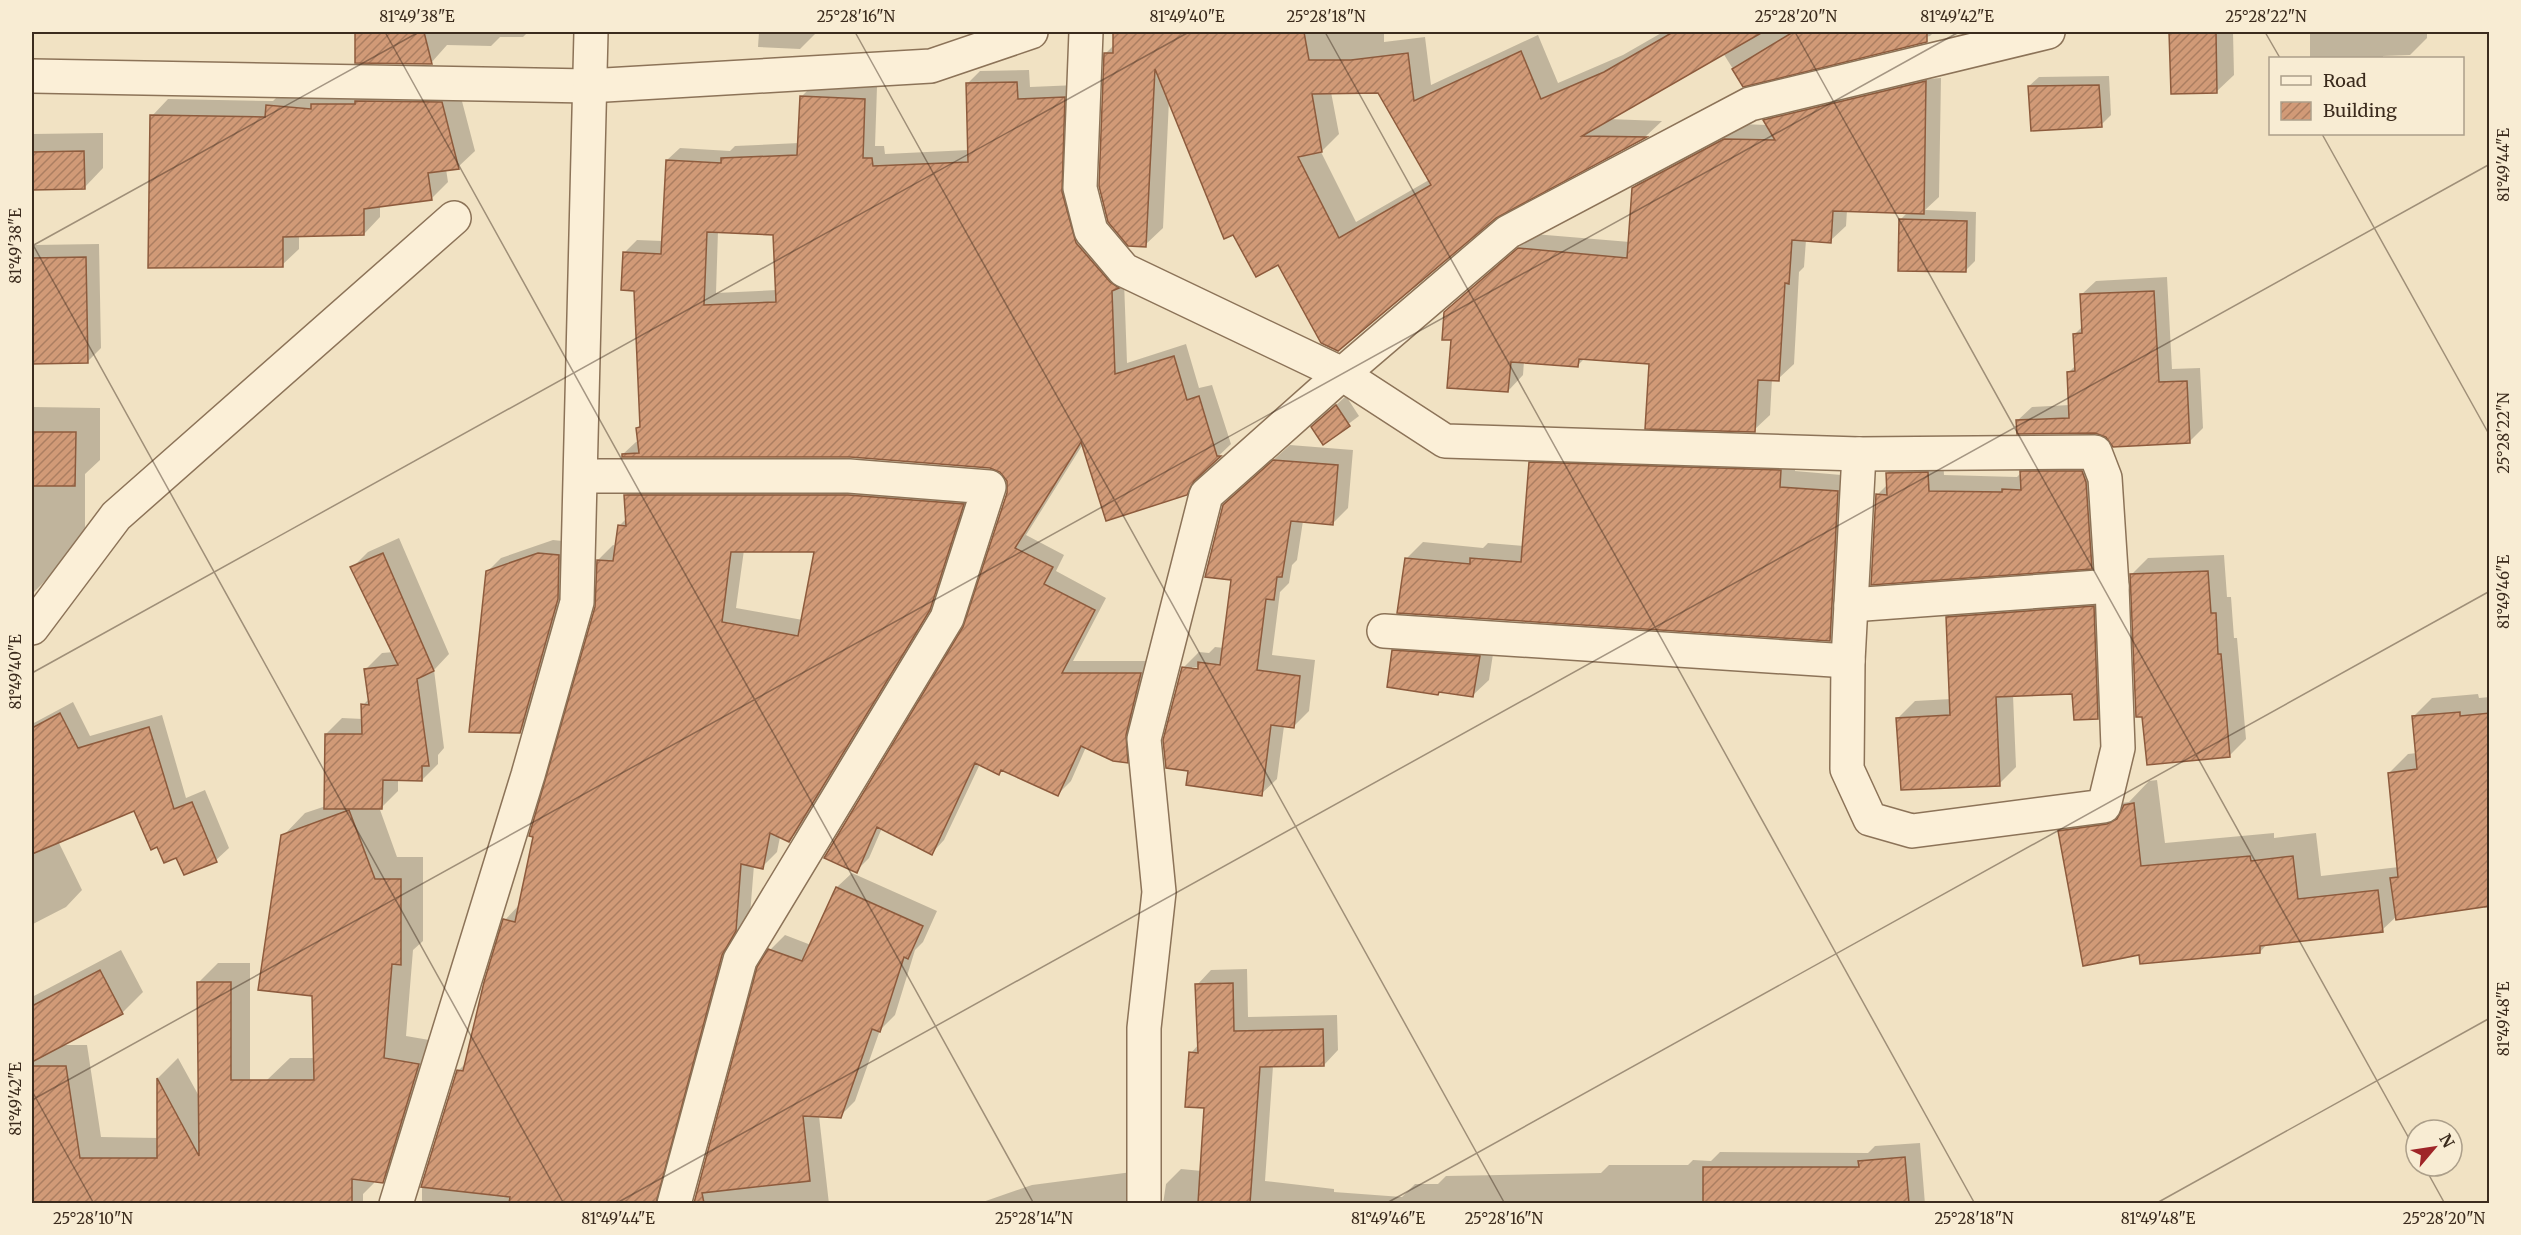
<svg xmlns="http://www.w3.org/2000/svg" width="2521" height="1235" viewBox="0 0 2521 1235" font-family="Merriweather,serif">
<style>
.shadow{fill:#0003;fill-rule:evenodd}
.building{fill:url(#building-hatch);stroke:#8d5b3d;stroke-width:1.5;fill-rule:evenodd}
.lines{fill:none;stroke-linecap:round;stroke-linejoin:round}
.minor-casing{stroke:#8c7358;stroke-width:36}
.tertiary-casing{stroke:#8c7358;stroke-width:36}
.minor{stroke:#fbefd7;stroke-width:33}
.tertiary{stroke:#fbefd7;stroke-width:33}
.ticks{fill:none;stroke:#3b2b1d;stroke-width:1.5;stroke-opacity:0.45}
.neatline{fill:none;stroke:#3b2b1d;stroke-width:2}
.ticks-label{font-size:15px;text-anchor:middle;fill:#3b2b1d}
</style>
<defs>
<pattern id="building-hatch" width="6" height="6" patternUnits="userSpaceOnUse" patternTransform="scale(1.5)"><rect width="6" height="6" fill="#d19a77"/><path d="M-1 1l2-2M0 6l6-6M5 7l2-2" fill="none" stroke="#ab7e61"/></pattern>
</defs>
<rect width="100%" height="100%" fill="#f1e2c3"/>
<g class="shadow">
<path d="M 357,32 L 528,32 L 523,37 L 500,37 L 491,46 L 447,45 L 431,63 L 357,62 Z"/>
<path d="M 759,32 L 817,32 L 800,49 L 758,47 Z"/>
<path d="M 1114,32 L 1384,32 L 1384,42 L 1425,37 L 1431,85 L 1538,35 L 1558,83 L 1623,55 L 1663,32 L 1934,32 L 1930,36 L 1778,71 L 1743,85 L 1723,53 L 1608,119 L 1662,121 L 1646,136 L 1495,216 L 1279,263 L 1169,100 L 1163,228 L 1145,245 L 1105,54 L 1114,45 ZM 1331,92 L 1379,92 L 1429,180 L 1356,222 L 1321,152 L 1339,134 Z"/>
<path d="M 2170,32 L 2233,32 L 2234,75 L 2216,92 L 2173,93 Z"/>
<path d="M 2310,32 L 2427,32 L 2427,38 L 2410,55 L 2383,56 L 2383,58 L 2310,58 Z"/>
<path d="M 1029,70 L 1030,87 L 1077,85 L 1074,179 L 1124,281 L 1127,363 L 1186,344 L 1199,388 L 1212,385 L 1231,444 L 1205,469 L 1199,481 L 1186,494 L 1083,444 L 1026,535 L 1064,555 L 1056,571 L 1106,598 L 1073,661 L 1153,661 L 1140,749 L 1127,762 L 1086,747 L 1071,781 L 1058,794 L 1003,769 L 999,773 L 980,764 L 944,840 L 932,853 L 882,828 L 869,858 L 856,871 L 965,628 L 1008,493 L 1008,481 L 1001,471 L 991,467 L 851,456 L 623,454 L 636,442 L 639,441 L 638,428 L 641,424 L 636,289 L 625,252 L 637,240 L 663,241 L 667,160 L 680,148 L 730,151 L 735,146 L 799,143 L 801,97 L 814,84 L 877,87 L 875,146 L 884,146 L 885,154 L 969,150 L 967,84 L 980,71 ZM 718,231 L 774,234 L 777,290 L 716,293 Z"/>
<path d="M 2109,76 L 2111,115 L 2101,125 L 2029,86 L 2039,77 Z"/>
<path d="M 1941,78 L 1939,197 L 1925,210 L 1976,212 L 1975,261 L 1965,271 L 1900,220 L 1908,212 L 1847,210 L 1846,226 L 1830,241 L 1806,240 L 1804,267 L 1799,272 L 1794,364 L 1778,379 L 1772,379 L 1770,415 L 1754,430 L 1651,363 L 1585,358 L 1578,365 L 1524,361 L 1523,375 L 1508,391 L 1452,339 L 1445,312 L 1534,234 L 1630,242 L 1633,188 L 1649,173 L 1741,124 L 1767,125 L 1765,120 L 1780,105 L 1874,83 Z"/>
<path d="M 458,86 L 475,151 L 458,167 L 446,169 L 448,182 L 431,199 L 380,206 L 380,217 L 364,234 L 299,235 L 299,249 L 282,265 L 152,116 L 168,99 L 273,101 L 284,90 Z"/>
<path d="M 103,133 L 103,168 L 84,188 L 32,189 L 32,134 Z"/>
<path d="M 34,237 L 34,245 L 99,244 L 101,348 L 88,361 L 32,362 L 32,238 Z"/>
<path d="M 2167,277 L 2172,369 L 2200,368 L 2203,428 L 2189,442 L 2107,436 L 2095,432 L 2018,420 L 2032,407 L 2070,405 L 2069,372 L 2076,365 L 2075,334 L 2083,326 L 2082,294 L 2096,281 Z"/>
<path d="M 1346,396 L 1359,416 L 1323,443 L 1322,418 Z"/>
<path d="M 32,407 L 100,408 L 100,460 L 85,474 L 85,532 L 57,569 L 32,594 Z"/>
<path d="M 1290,445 L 1353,450 L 1348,508 L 1333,523 L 1303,521 L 1297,560 L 1292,565 L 1289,583 L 1280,592 L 1272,655 L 1315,660 L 1309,711 L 1293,727 L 1284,726 L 1277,779 L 1261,794 L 1183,668 L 1199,652 L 1209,653 L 1215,647 L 1224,648 L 1233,579 L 1240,490 ZM 1192,667 L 1205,668 L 1205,671 L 1192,670 Z"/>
<path d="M 1547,447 L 1796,455 L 1795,471 L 1853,476 L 1846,624 L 1830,640 L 1407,558 L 1423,542 L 1483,548 L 1488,543 L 1524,546 L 1531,463 Z"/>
<path d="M 2098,455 L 2107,551 L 2091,567 L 1877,495 L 1888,484 L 1887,473 L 1903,457 L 1943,457 L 1944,475 L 2017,477 L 2037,456 Z"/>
<path d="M 641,481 L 978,489 L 944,594 L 804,826 L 789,840 L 780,837 L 777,852 L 762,867 L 754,865 L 750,915 L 677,1204 L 422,1204 L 422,1188 L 458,1071 L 466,1063 L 505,920 L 519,905 L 597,607 L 598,560 L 613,545 L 617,546 L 619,526 L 627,518 L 626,495 ZM 744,550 L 816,550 L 803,620 L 736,608 Z"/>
<path d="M 399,538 L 449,654 L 434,670 L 444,748 L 438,755 L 438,764 L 422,780 L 398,779 L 398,791 L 382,807 L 379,807 L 397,857 L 423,857 L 423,941 L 413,950 L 406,1036 L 441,1042 L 405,1158 L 382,1181 L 374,1180 L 374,1183 L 363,1194 L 363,1204 L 268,1204 L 267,1080 L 290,1058 L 315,1058 L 314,995 L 283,836 L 305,813 L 326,806 L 326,734 L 342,718 L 363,719 L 363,705 L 370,698 L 366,669 L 382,653 L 394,652 L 352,568 L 368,552 Z"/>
<path d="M 553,540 L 572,542 L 571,585 L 533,718 L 520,731 L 487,572 L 501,558 Z"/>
<path d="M 2224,555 L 2227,597 L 2231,597 L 2234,638 L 2237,638 L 2246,739 L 2230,755 L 2132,574 L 2148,558 Z"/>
<path d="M 2111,590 L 2115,700 L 2098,717 L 2073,692 L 2013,695 L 2016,767 L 1999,784 L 1898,718 L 1915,701 L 1951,699 L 1948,617 L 1965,600 Z"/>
<path d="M 1410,635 L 1495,641 L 1489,680 L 1473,695 L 1441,690 L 1438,693 L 1394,651 Z"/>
<path d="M 2478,694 L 2479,698 L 2490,697 L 2490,907 L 2484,908 L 2484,905 L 2397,916 L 2382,930 L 2268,943 L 2260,952 L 2141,953 L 2060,831 L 2083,808 L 2129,802 L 2149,781 L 2157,780 L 2165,843 L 2274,833 L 2274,838 L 2316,833 L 2321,876 L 2399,867 L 2389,773 L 2408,754 L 2417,753 L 2413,717 L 2432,698 Z"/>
<path d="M 73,702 L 90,736 L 162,715 L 186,798 L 205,790 L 229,848 L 216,860 L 185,873 L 177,856 L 135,809 L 58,841 L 82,890 L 66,907 L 33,924 L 32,781 L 37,779 L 32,769 L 32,724 Z"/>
<path d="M 852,873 L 937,911 L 923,942 L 915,950 L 895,1015 L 880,1030 L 855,1101 L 840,1116 L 819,1116 L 829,1204 L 695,1204 L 759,968 L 770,950 L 785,935 L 811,945 L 837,887 Z"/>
<path d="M 121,950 L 143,992 L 122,1013 L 60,1045 L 87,1045 L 101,1137 L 159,1138 L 158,1078 L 178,1058 L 200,1098 L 198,983 L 218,963 L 250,963 L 250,1103 L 221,1139 L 222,1204 L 32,1204 L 32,997 Z"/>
<path d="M 1247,969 L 1248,1017 L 1337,1015 L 1338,1050 L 1324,1065 L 1273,1066 L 1265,1181 L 1334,1189 L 1334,1192 L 1402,1197 L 1415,1184 L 1438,1184 L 1446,1176 L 1601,1173 L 1609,1165 L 1688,1165 L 1693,1160 L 1711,1161 L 1720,1152 L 1868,1153 L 1875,1146 L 1920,1143 L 1925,1204 L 1163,1204 L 1166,1184 L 1181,1169 L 1202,1171 L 1206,1107 L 1191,1053 L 1199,1044 L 1197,985 L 1211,970 Z"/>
<path d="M 1132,1172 L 1147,1204 L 977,1204 L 1032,1185 Z"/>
</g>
<g class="building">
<path d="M 355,32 L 424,32 L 432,64 L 355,63 Z"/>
<path d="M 1113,32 L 1304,32 L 1309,60 L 1351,60 L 1408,53 L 1414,101 L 1521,51 L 1541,99 L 1604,72 L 1673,32 L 1763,32 L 1582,136 L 1647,137 L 1496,218 L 1338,351 L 1321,343 L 1278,265 L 1256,277 L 1233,235 L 1224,239 L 1155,69 L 1146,247 L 1128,246 L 1108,222 L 1099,186 L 1104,53 L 1113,53 ZM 1378,93 L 1431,185 L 1339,238 L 1298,157 L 1322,152 L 1312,94 Z"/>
<path d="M 1793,32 L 1927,32 L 1927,42 L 1743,87 L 1732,69 Z"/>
<path d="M 2169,32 L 2216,32 L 2217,93 L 2171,94 Z"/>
<path d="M 1926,81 L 1924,214 L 1833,211 L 1831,243 L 1792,240 L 1789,284 L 1785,283 L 1779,381 L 1758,380 L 1755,432 L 1645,429 L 1649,364 L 1579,359 L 1578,367 L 1511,362 L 1508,392 L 1447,388 L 1451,340 L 1442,340 L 1444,312 L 1518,248 L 1627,258 L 1632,188 L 1724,139 L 1775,140 L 1763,120 Z"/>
<path d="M 1017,82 L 1018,99 L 1065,97 L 1062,192 L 1076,243 L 1110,282 L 1119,288 L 1112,291 L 1115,374 L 1174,356 L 1187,400 L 1199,396 L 1217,456 L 1221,456 L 1194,481 L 1187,495 L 1106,521 L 1081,442 L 1015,548 L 1053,567 L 1044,584 L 1095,610 L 1062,673 L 1141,673 L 1126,735 L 1128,763 L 1113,761 L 1081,746 L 1058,796 L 1001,770 L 999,775 L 975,763 L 932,855 L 877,827 L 857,873 L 824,858 L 963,627 L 1007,493 L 1007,481 L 1000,472 L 990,468 L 850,457 L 622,457 L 622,454 L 639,453 L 636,428 L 640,427 L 634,291 L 621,290 L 623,252 L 661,254 L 666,160 L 721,163 L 721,158 L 797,155 L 800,96 L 865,99 L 863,158 L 872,158 L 873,166 L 968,162 L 966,83 ZM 707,232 L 773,235 L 776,302 L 704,305 Z"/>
<path d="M 2099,85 L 2102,127 L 2031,131 L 2028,86 Z"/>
<path d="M 355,101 L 442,102 L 459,169 L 428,173 L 432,200 L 364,209 L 364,235 L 283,237 L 283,267 L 148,268 L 150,115 L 265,117 L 266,105 L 311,109 L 311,104 L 355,104 Z"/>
<path d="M 84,151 L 85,189 L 32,190 L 32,152 Z"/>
<path d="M 1899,219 L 1967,221 L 1966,272 L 1898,271 Z"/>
<path d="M 86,257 L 88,363 L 32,364 L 32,258 Z"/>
<path d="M 2154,291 L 2159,382 L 2187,381 L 2190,443 L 2113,447 L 2106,437 L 2095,433 L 2017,434 L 2016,420 L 2069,418 L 2067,372 L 2075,371 L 2073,334 L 2082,333 L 2080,294 Z"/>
<path d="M 1336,405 L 1350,426 L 1323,445 L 1311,427 Z"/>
<path d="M 32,432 L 76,432 L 75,486 L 32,486 Z"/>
<path d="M 1273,460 L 1338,465 L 1333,525 L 1291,521 L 1282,577 L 1277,577 L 1274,600 L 1266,599 L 1257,670 L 1300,676 L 1294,728 L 1271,725 L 1262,796 L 1186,785 L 1188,771 L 1166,768 L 1163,740 L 1182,667 L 1198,669 L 1198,662 L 1220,665 L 1231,580 L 1205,577 L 1223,505 Z"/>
<path d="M 1529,462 L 1781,470 L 1780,487 L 1838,491 L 1830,641 L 1397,613 L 1405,558 L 1470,564 L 1470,558 L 1521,562 Z"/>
<path d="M 2020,471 L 2082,471 L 2086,482 L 2092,569 L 1871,585 L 1876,494 L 1887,495 L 1886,473 L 1928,472 L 1929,491 L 2002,492 L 2002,489 L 2021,490 Z"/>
<path d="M 624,495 L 848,495 L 964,504 L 930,610 L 789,842 L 770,833 L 763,869 L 741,864 L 736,931 L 722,955 L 656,1203 L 509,1203 L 510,1197 L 421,1187 L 457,1070 L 463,1071 L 484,982 L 503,919 L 515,922 L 533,837 L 529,836 L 595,607 L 597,560 L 613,561 L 618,525 L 626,526 ZM 731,552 L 814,552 L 798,636 L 722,622 Z"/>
<path d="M 383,553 L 434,671 L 417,679 L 429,766 L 422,766 L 422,781 L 383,780 L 382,809 L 324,809 L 325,734 L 362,734 L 361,704 L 369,705 L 364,669 L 398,665 L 350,567 Z"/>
<path d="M 538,553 L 559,555 L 558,599 L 520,733 L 469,732 L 486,571 Z"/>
<path d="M 2208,571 L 2211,613 L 2216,613 L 2218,654 L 2221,654 L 2230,757 L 2147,765 L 2142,717 L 2136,717 L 2130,574 Z"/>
<path d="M 2094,606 L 2098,719 L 2074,720 L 2072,694 L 1996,697 L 2000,786 L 1901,790 L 1896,718 L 1950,715 L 1946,617 Z"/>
<path d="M 1392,650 L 1480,656 L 1473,697 L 1439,692 L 1438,695 L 1387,687 Z"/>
<path d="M 2460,712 L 2460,716 L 2490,713 L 2490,906 L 2396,920 L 2390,878 L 2398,877 L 2388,773 L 2417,769 L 2412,716 Z"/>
<path d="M 60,713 L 78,748 L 149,727 L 174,809 L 192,802 L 217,862 L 184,875 L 176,858 L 164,863 L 157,847 L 151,850 L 134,811 L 32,854 L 32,728 Z"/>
<path d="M 2134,803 L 2141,866 L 2250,856 L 2251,861 L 2293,856 L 2298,899 L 2378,890 L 2383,932 L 2260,946 L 2260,953 L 2140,964 L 2139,955 L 2083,966 L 2058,831 L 2107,824 L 2117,819 L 2124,805 Z"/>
<path d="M 349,810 L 375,879 L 401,879 L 401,965 L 392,964 L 384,1058 L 419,1064 L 383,1183 L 352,1179 L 352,1203 L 32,1203 L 32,1066 L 66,1066 L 80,1158 L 157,1158 L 157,1078 L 199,1156 L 197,982 L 231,982 L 231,1080 L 314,1080 L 312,996 L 258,990 L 281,835 Z"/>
<path d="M 836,887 L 923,926 L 908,959 L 904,957 L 880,1032 L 872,1029 L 841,1118 L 803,1116 L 810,1181 L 702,1193 L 704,1203 L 694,1203 L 757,967 L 768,949 L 802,961 Z"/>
<path d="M 100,970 L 123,1014 L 32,1062 L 32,1006 Z"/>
<path d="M 1233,983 L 1234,1031 L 1323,1029 L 1324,1066 L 1260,1067 L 1250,1203 L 1198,1203 L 1204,1108 L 1185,1107 L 1189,1052 L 1198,1053 L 1195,984 Z"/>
<path d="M 1905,1157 L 1909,1203 L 1703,1203 L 1703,1167 L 1859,1167 L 1858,1161 Z"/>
</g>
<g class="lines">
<defs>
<g id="minor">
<path d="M 1086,32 L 1080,188 L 1091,231 L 1124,270 L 1342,374 L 1508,232 L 1750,104 L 2048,32"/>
<path d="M 32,76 L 588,86 L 931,66 L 1031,32"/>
<path d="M 581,476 L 849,476 L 989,487 L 947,618 L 740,960 L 674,1204"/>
<path d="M 32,628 L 116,516 L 454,218"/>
<path d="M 1384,631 L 1848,661 L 1859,454"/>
<path d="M 1848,661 L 1847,769 L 1870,819 L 1912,831 L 2104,806 L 2118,748 L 2112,586 L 1851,605"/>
<path d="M 1144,1204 L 1144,1028 L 1159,892 L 1144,739 L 1206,495 L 1342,374 L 1445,441 L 1859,454 L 2095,452 L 2105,478 L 2112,586"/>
</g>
<path id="tertiary" d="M 396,1204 L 528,775 L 577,602 L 591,32"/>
</defs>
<use href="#minor" class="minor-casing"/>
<use href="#tertiary" class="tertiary-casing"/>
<use href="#minor" class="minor"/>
<use href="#tertiary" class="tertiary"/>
</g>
<path class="ticks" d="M 385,32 L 1034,1204M 855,32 L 1505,1204M 1325,32 L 1975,1204M 1795,32 L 2416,1151M 2265,32 L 2280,58M 2322,134 L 2490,436M 32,243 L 564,1204M 32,246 L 419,32M 32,673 L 1189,32M 32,1091 L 94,1204M 32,1100 L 1959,32M 2424,1166 L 2445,1204M 615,1204 L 2490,164M 1385,1204 L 2490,591M 2155,1204 L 2490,1018"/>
<rect width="2521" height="1235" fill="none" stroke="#f8ecd3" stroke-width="66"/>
<rect x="2269" y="57" width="195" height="78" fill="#f8ecd3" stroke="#ac9f8a" stroke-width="1.5"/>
<rect x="2281" y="76" width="30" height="9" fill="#fbefd7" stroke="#ac9f8a" stroke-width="1.5"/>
<text x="2323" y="87" font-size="18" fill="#3b2b1d">Road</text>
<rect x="2281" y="102" width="30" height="18" fill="url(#building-hatch)" stroke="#ac9f8a" stroke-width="1.5"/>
<text x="2323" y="117" font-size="18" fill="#3b2b1d">Building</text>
<g transform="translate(2434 1148) rotate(61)"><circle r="28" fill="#f8ecd3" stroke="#ac9f8a" stroke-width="1.5"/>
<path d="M0-4.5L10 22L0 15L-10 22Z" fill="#9f2528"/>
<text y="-9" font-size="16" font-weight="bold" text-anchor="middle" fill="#3b2b1d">N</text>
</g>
<rect x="33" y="33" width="2455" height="1169" class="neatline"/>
<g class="ticks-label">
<text x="417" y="22">81°49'38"E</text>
<text x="856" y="22">25°28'16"N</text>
<text x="1187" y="22">81°49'40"E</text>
<text x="1326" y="22">25°28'18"N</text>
<text x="1796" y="22">25°28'20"N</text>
<text x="1957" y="22">81°49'42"E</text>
<text x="2266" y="22">25°28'22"N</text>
<text transform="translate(2504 165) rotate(-90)" y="5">81°49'44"E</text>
<text transform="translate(16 246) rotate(-90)" y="5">81°49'38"E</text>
<text transform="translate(2504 433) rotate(-90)" y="5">25°28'22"N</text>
<text transform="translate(2504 592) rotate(-90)" y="5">81°49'46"E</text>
<text transform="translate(16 672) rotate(-90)" y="5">81°49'40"E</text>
<text transform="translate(2504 1019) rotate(-90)" y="5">81°49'48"E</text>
<text transform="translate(16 1099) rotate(-90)" y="5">81°49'42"E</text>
<text x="93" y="1224">25°28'10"N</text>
<text x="618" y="1224">81°49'44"E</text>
<text x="1034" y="1224">25°28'14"N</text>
<text x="1388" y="1224">81°49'46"E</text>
<text x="1504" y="1224">25°28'16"N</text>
<text x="1974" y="1224">25°28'18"N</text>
<text x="2158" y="1224">81°49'48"E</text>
<text x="2444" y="1224">25°28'20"N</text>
</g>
</svg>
